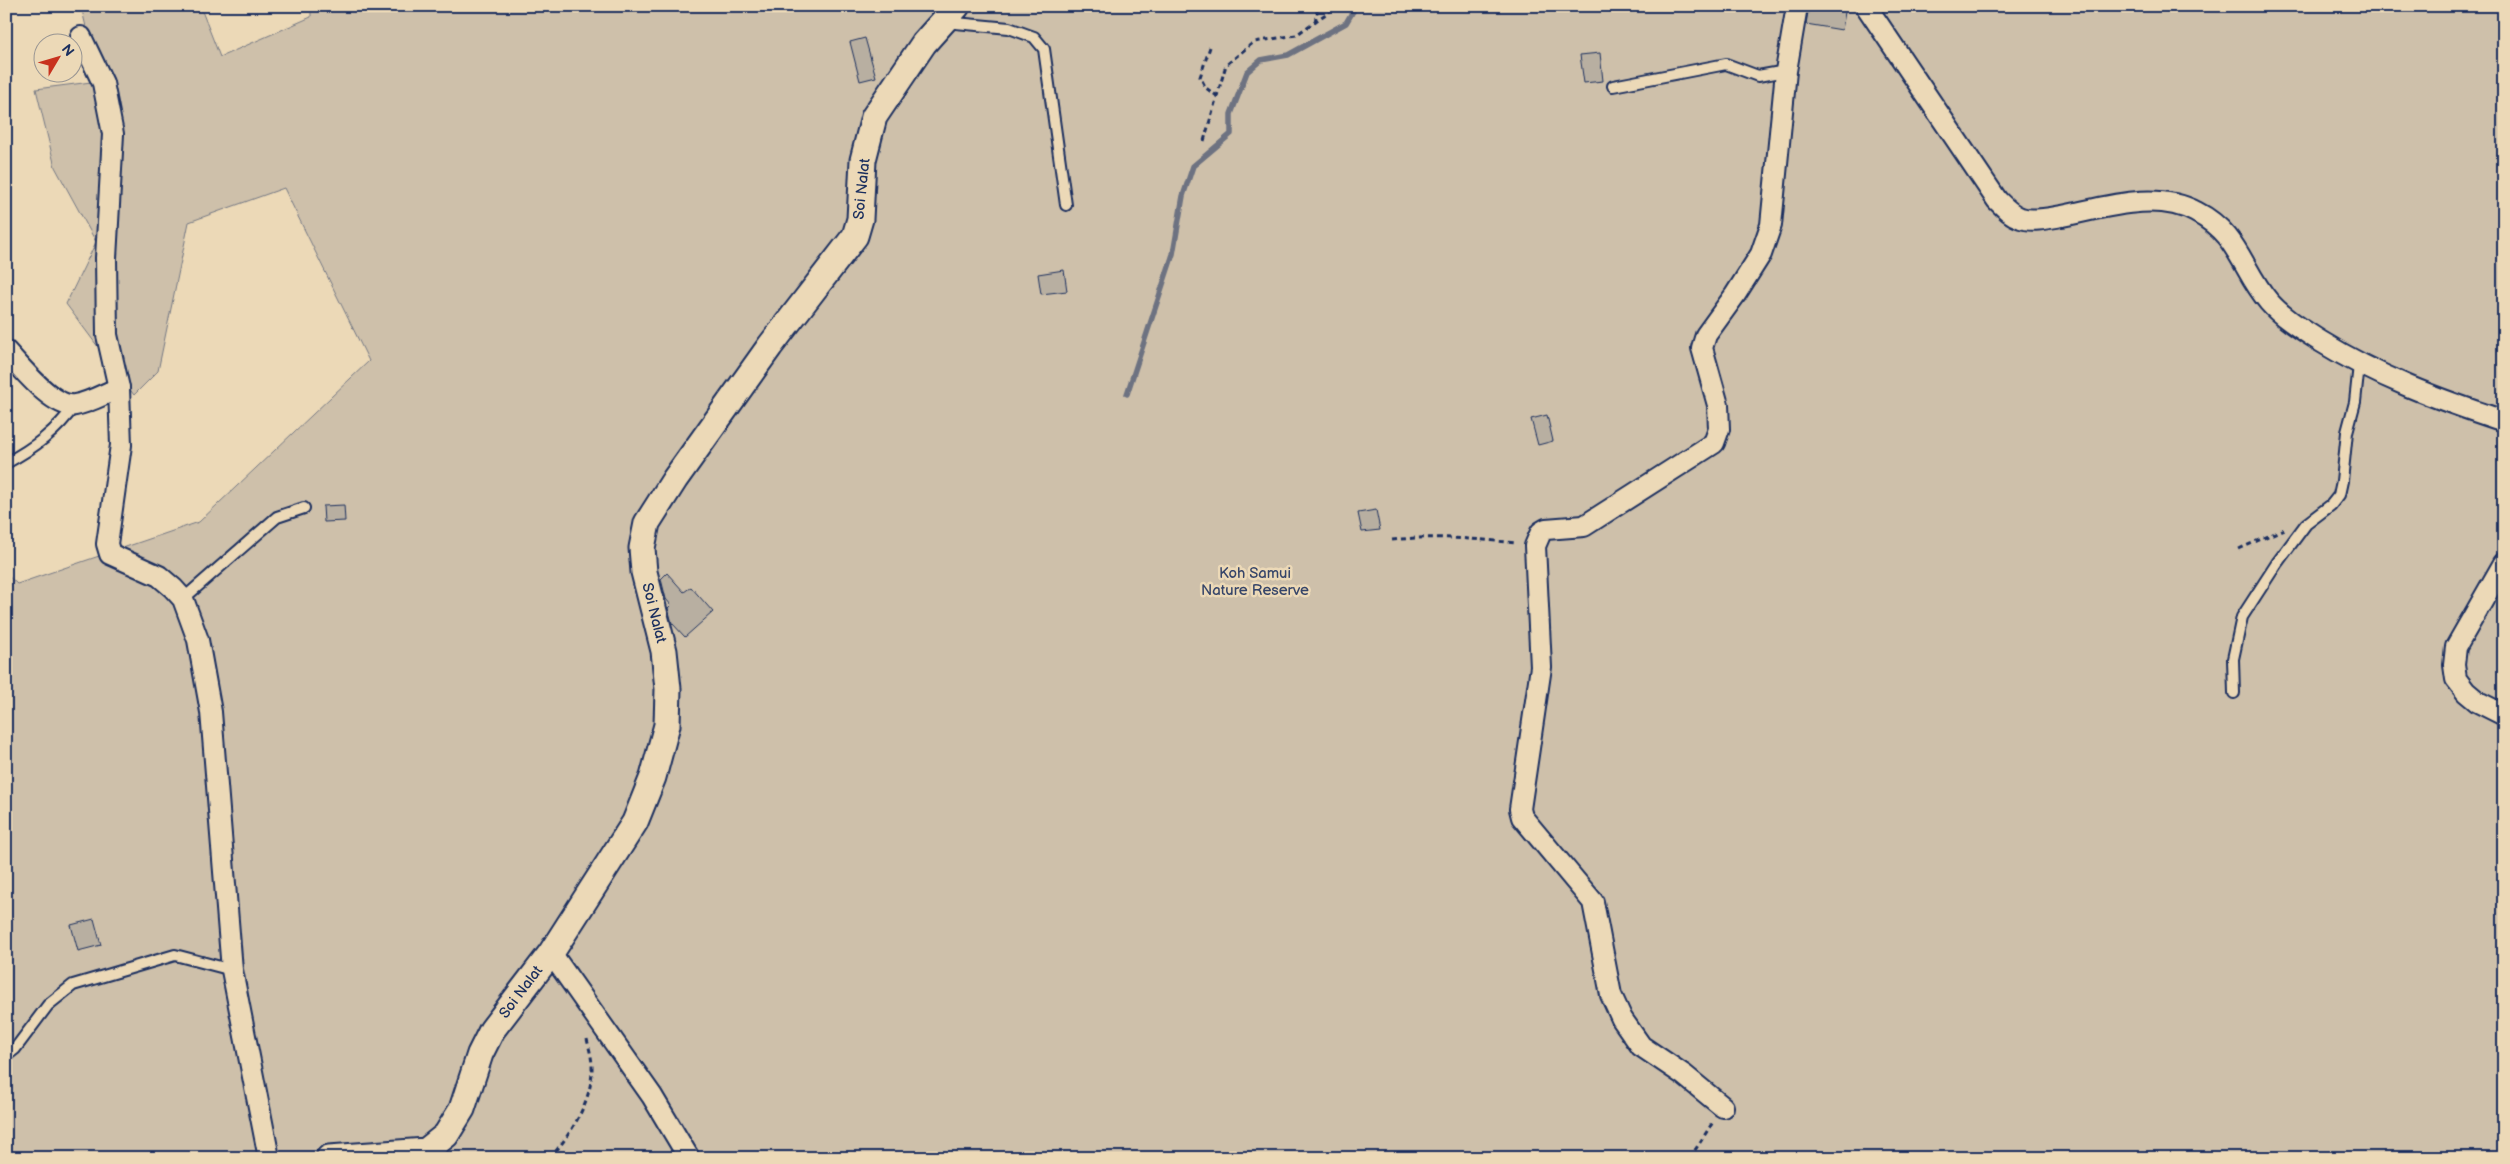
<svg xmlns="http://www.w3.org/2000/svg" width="2510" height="1164" viewBox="0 0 2510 1164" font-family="'Balsamiq Sans',sans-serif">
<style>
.green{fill:#cec0aa;stroke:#747884}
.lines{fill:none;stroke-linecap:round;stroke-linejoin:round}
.stream{stroke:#6d7281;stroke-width:5.5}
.building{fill:#b8afa1;stroke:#1b2f5e}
.service-casing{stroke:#1b2f5e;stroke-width:14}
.minor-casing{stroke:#1b2f5e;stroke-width:24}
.tertiary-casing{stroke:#1b2f5e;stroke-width:29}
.path{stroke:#1b2f5e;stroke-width:3;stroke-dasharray:5 4;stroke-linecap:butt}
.service{stroke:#ecd9b7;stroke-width:10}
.minor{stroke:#ecd9b7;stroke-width:20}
.tertiary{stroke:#ecd9b7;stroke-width:25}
.labels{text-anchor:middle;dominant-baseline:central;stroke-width:5;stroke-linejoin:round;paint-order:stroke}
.street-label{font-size:15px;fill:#1b2f5e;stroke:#ecd9b7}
.park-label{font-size:15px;fill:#364569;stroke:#ecd9b7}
</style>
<rect width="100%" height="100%" fill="#ecd9b7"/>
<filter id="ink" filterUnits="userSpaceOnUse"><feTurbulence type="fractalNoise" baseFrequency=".02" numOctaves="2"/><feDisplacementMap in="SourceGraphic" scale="10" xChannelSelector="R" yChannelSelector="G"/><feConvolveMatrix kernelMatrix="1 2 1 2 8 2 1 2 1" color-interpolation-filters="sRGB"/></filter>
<g filter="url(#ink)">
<path class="green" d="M 81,6 L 200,6 L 220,57 L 311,17 L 311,6 L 2504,6 L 2504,1158 L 6,1158 L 6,574 L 17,584 L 199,522 L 369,361 L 284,188 L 189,222 L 158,371 L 134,395 L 66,304 L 96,242 L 55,167 L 36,89 L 99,81 Z"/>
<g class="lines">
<path class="stream" d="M 1127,394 L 1173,254 L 1183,196 L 1193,166 L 1231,134 L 1231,114 L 1247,72 L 1261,60 L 1288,55 L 1346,23 L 1356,6"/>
</g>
<g class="building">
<path d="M 1809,6 L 1846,6 L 1842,30 L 1806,24 Z"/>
<path d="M 865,38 L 876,77 L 860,81 L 850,42 Z"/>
<path d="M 1600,53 L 1603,81 L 1584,83 L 1580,55 Z"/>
<path d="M 1064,270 L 1067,291 L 1041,294 L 1038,274 Z"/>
<path d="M 1547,415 L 1553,441 L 1538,445 L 1531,419 Z"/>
<path d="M 344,505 L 345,521 L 324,522 L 323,506 Z"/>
<path d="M 1376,510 L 1380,530 L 1362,532 L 1358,513 Z"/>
<path d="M 667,573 L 684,592 L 691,587 L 713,612 L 685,637 L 672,623 L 668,608 L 671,605 L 666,599 L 661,579 Z"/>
<path d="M 94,919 L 101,945 L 78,951 L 71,925 Z"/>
</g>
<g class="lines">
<defs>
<g id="service">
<path d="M 945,22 L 1009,28 L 1034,37 L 1044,49 L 1066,205"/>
<path d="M 1613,86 L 1726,64 L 1758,76 L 1786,71"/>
<path d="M 6,463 C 34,448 57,431 75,405"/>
<path d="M 183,599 L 277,517 L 304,508"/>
<path d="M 2234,693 L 2233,659 L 2242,617 L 2277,563 L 2306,524 L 2331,505 L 2339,495 L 2342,481 L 2347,432 L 2355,402 L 2359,365"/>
<path d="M 6,1056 L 15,1049 L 48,1005 L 73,985 L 175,955 L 232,970"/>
</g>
<g id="minor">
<path d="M 1866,6 L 1997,200 C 2004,207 2011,215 2021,218 C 2032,222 2050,218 2062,216 C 2103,208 2156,190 2196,212 C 2239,234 2241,269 2269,302 C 2283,318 2303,330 2320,341 C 2380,378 2437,399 2504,421"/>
<path d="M 81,37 L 103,83 L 113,134 L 106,258 L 107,335 L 119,388 L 121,445 L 107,544 L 110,554 L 159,576 L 173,588 L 183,599 L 198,640 L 211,712 L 232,970 L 269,1158"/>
<path d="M 6,351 C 21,367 53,408 75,405 C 89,403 106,393 119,388"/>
<path d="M 2504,563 L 2456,647 L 2454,665 L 2456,679 L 2466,692 L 2478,702 L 2504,715"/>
<path d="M 551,953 L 652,1096 L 689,1158"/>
<path d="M 1723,1107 L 1684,1075 L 1641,1046 L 1622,1019 L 1611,995 L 1593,902 L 1522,817 L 1520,809 L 1541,667 L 1535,546 L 1541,532 L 1546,529 L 1584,526 L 1714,443 L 1719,429 L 1718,405 L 1702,348 L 1706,335 L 1735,295 L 1761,254 L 1771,225 L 1786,71 L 1797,6"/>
</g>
<path id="tertiary" d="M 329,1158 L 426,1151 L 446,1135 L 462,1109 L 480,1054 L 492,1030 L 551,953 L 635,822 L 653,777 L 667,725 L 668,689 L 664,651 L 644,572 L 642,548 L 647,523 L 675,479 L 770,346 L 855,236 L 860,219 L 863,160 L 874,117 L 924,43 L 957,6"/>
</defs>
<use href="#service" class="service-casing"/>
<use href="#minor" class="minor-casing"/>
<use href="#tertiary" class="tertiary-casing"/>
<g class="path">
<path d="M 2491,6 L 2504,12"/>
<path d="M 1315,22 L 1318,6"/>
<path d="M 1210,47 L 1200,77 L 1206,88 L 1217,96"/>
<path d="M 1204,141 L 1226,65 L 1254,42 L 1296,35 L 1337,6"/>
<path d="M 1392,540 C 1434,535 1475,539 1517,543"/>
<path d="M 2239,549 L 2284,529"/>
<path d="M 550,1158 C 571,1134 593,1100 592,1066 C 592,1058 589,1048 587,1039"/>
<path d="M 1690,1158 L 1713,1122"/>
</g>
<use href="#service" class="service"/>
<use href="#minor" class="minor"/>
<use href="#tertiary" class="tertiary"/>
</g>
</g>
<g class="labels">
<g class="street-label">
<text transform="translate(862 189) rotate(-84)">Soi Nalat</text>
<text transform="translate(654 613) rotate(76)">Soi Nalat</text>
<text transform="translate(521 992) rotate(-53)">Soi Nalat</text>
</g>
<g class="park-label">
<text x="1255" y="573">Koh Samui<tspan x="1255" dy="17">Nature Reserve</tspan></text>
</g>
</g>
<rect width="2510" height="1164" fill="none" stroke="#ecd9b7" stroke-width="25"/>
<rect x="12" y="12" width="2485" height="1139" fill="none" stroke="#1b2f5e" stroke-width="2" filter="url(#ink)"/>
<g transform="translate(58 58) rotate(52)"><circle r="24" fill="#ecd9b7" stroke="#989593"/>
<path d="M0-4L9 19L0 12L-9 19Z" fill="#c8321e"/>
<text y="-8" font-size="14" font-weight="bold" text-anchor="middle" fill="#1b2f5e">N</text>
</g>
</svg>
